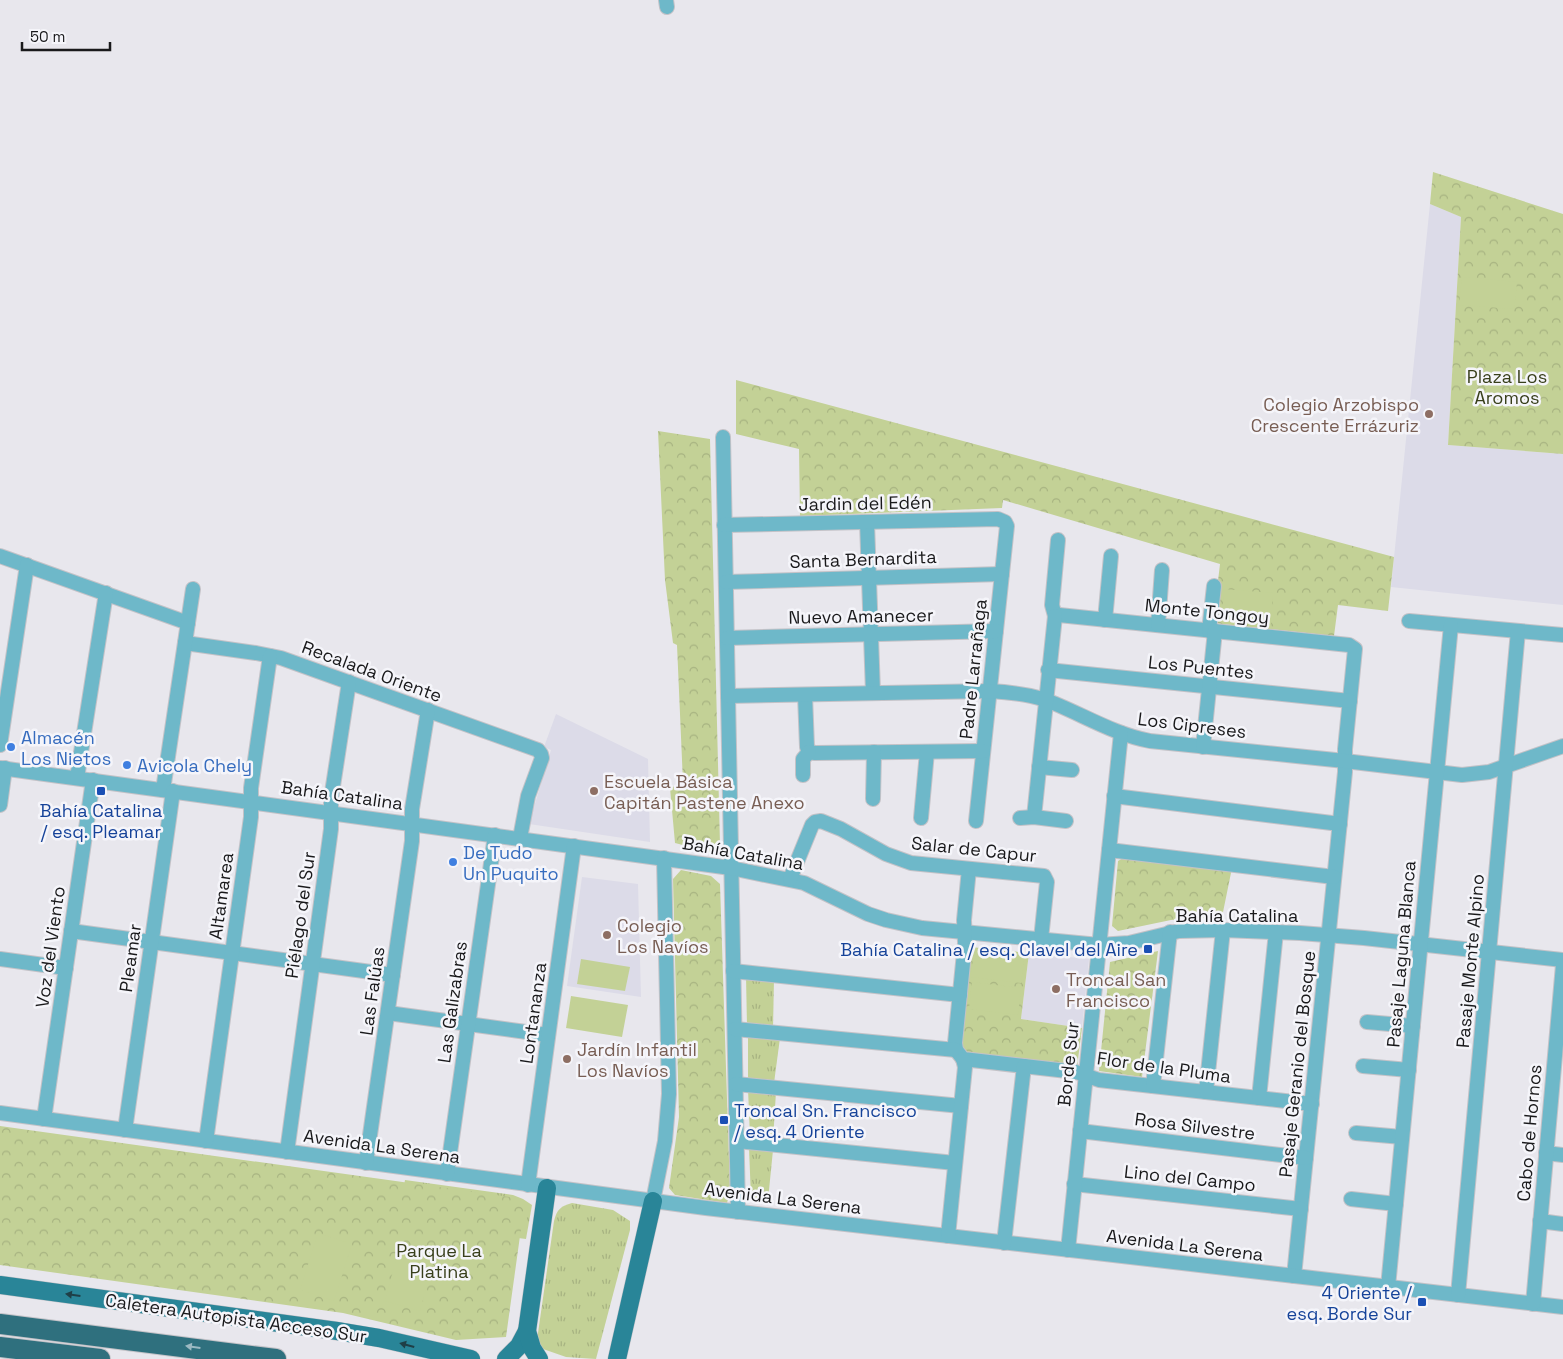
<svg xmlns="http://www.w3.org/2000/svg" width="1563" height="1359" viewBox="0 0 1563 1359" font-family="'Space Grotesk',sans-serif">
<style>
.built{fill:#dcdbe8}
.grass{fill:url(#grass-tufts)}
.park{fill:url(#park-crowns)}
.pitch{fill:#c3d196}
.lines{fill:none;stroke-linecap:round;stroke-linejoin:round}
.minor-casing{stroke:#c3c2c7;stroke-width:16}
.major-casing{stroke:#c3c2c7;stroke-width:19}
.highway-casing{stroke:#c3c2c7;stroke-width:22}
.minor{stroke:#6eb8c9;stroke-width:14}
.major{stroke:#298598;stroke-width:18}
.highway{stroke:#2f707e;stroke-width:20}
.oneway{fill:#1f3f47}
.oneway2{fill:#9cb9c2}
.education-dot{fill:#8d6e63;stroke:#f5f5fa;stroke-width:2}
.shop-dot{fill:#3f7fe0;stroke:#f5f5fa;stroke-width:2}
.transit-dot{fill:#1a4fb4;stroke:#f5f5fa;stroke-width:2}
.labels{text-anchor:middle;dominant-baseline:central;stroke-width:5;stroke-linejoin:round;paint-order:stroke}
.park-label{font-size:18px;fill:#383f1b;stroke:#f5f5fa}
.education-label{font-size:18px;fill:#785e54;stroke:#f5f5fa;text-anchor:start}
.street-label{font-size:18px;fill:#19191b;stroke:#f5f5fa}
.shop-label{font-size:18px;fill:#366cbe;stroke:#f5f5fa;text-anchor:start}
.transit-label{font-size:18px;fill:#164399;stroke:#f5f5fa;text-anchor:end}
</style>
<defs>
<pattern id="grass-tufts" width="24" height="20" patternUnits="userSpaceOnUse" patternTransform="scale(1.25)"><rect width="24" height="20" fill="#c3d196"/><path d="M3 7l-1-3M5 7V3M7 7l1-3M15 17l-1-3M17 17v-4M19 17l1-3" fill="none" stroke="#a7b381"/></pattern>
<pattern id="park-crowns" width="20" height="18" patternUnits="userSpaceOnUse" patternTransform="scale(1.25)"><rect width="20" height="18" fill="#c3d196"/><path d="M2 6a3 3 0 1 1 6 0M12 15a3 3 0 1 1 6 0" fill="none" stroke="#a7b381"/></pattern>
</defs>
<rect width="100%" height="100%" fill="#e8e7ed"/>
<g class="built">
<path d="M 1430,204 L 1461,217 L 1448,445 L 1563,454 L 1563,605 L 1391,587 Z"/>
<path d="M 556,714 L 648,759 L 650,842 L 529,824 L 551,750 L 544,747 Z"/>
<path d="M 582,877 L 638,884 L 641,997 L 567,986 Z"/>
<path d="M 1029,953 L 1089,959 L 1082,1028 L 1021,1019 Z"/>
</g>
<g class="grass">
<path d="M 746,976 L 774,979 L 773,1028 L 747,1026 Z"/>
<path d="M 748,1034 L 780,1038 L 774,1083 L 748,1082 Z"/>
<path d="M 748,1089 L 776,1092 L 773,1140 L 750,1137 Z"/>
<path d="M 749,1148 L 773,1150 L 768,1200 L 751,1198 Z"/>
<path d="M 405,1180 L 513,1195 L 523,1199 L 532,1205 L 526,1239 L 510,1237 L 402,1197 Z"/>
<path d="M 572,1203 L 613,1210 L 630,1221 L 630,1230 L 596,1359 L 566,1357 L 543,1349 L 537,1340 L 554,1221 C 557,1209 561,1206 572,1203 Z"/>
</g>
<g class="park">
<path d="M 1433,172 L 1563,214 L 1563,454 L 1448,445 L 1461,217 L 1430,204 Z"/>
<path d="M 736,380 L 1394,557 L 1388,611 L 1338,605 L 1334,636 L 1213,623 L 1220,564 L 1003,500 L 1002,508 L 800,516 L 799,449 L 736,434 Z"/>
<path d="M 658,431 L 710,439 L 720,845 L 714,853 L 675,843 L 670,788 L 683,783 L 677,645 L 673,643 L 665,580 Z"/>
<path d="M 1125,857 L 1232,868 L 1222,917 L 1171,920 L 1118,931 L 1112,926 L 1118,861 Z"/>
<path d="M 681,870 L 711,876 L 720,884 L 730,1191 L 727,1203 L 675,1195 L 669,1188 L 679,1117 L 673,879 Z"/>
<path d="M 971,947 L 1029,953 L 1021,1019 L 1082,1028 L 1077,1067 L 966,1055 L 960,1048 Z"/>
<path d="M 1158,951 L 1142,1077 L 1099,1071 L 1110,962 Z"/>
<path d="M 0,1126 L 517,1198 L 524,1207 L 506,1337 L 456,1340 L 343,1313 L 0,1265 Z"/>
</g>
<g class="pitch">
<path d="M 1462,277 L 1517,282 L 1514,309 L 1459,305 Z"/>
<path d="M 1224,589 L 1273,593 L 1271,624 L 1222,621 Z"/>
<path d="M 974,950 L 1024,956 L 1021,983 L 971,977 Z"/>
<path d="M 581,959 L 630,967 L 625,991 L 577,984 Z"/>
<path d="M 972,982 L 1021,988 L 1018,1015 L 969,1009 Z"/>
<path d="M 571,996 L 628,1005 L 622,1037 L 566,1028 Z"/>
<path d="M 318,1233 L 352,1244 L 334,1301 L 300,1290 Z"/>
<path d="M 400,1245 L 435,1256 L 420,1311 L 385,1301 Z"/>
</g>
<g class="lines">
<defs>
<g id="minor">
<path d="M 666,0 L 667,7"/>
<path d="M 723,437 L 738,1212"/>
<path d="M 867,522 L 873,693"/>
<path d="M 724,525 L 998,519 L 1005,522 L 1007,526 L 976,821"/>
<path d="M 0,556 L 188,623"/>
<path d="M 726,582 L 1002,574"/>
<path d="M 1055,616 L 1059,615 L 1349,645 L 1355,649 L 1345,749 L 1345,772 L 1294,1276"/>
<path d="M 1055,616 L 1052,605 L 1058,540"/>
<path d="M 1105,620 L 1111,556"/>
<path d="M 1409,621 L 1563,635"/>
<path d="M 1158,625 L 1162,570"/>
<path d="M 1209,631 L 1214,586"/>
<path d="M 727,638 L 996,631"/>
<path d="M 185,643 L 256,653 L 281,658 L 538,750 L 541,754 L 542,758 L 528,796 L 520,838"/>
<path d="M 1048,670 L 1350,701"/>
<path d="M 805,695 L 807,747 L 809,752"/>
<path d="M 728,696 L 990,691 C 1007,692 1026,694 1043,699 C 1079,712 1112,734 1150,741 L 1345,761 L 1462,775 L 1489,772 L 1563,746"/>
<path d="M 0,745 L 27,565"/>
<path d="M 1203,747 L 1215,631"/>
<path d="M 809,752 L 815,753 L 983,751"/>
<path d="M 1039,767 L 1072,770"/>
<path d="M 0,768 L 731,868 L 804,883 L 868,914 L 886,920 L 922,928 L 1099,945 L 1129,943 L 1179,931 L 1223,930 L 1300,933 L 1364,938 L 1563,960"/>
<path d="M 803,775 L 803,759 L 809,752"/>
<path d="M 77,778 L 106,593"/>
<path d="M 163,790 L 193,589"/>
<path d="M 1114,796 L 1340,824"/>
<path d="M 873,799 L 874,752"/>
<path d="M 0,805 L 5,768"/>
<path d="M 1034,817 L 1055,616"/>
<path d="M 921,818 L 927,752"/>
<path d="M 1020,818 L 1034,817 L 1066,821"/>
<path d="M 1109,850 L 1334,877"/>
<path d="M 969,869 L 964,920 L 965,943 L 955,1043 L 956,1050 L 963,1059 L 1076,1072 L 1099,1080 L 1312,1104"/>
<path d="M 790,879 L 812,825 L 815,822 L 821,821 L 841,829 L 886,854 L 911,863 L 1044,876 L 1047,882 L 1041,939"/>
<path d="M 71,931 L 393,975"/>
<path d="M 0,959 L 66,968"/>
<path d="M 733,971 L 960,995"/>
<path d="M 388,1013 L 548,1035"/>
<path d="M 1367,1022 L 1413,1026"/>
<path d="M 735,1029 L 956,1050"/>
<path d="M 1363,1066 L 1409,1070"/>
<path d="M 736,1084 L 961,1106"/>
<path d="M 1153,1086 L 1170,932"/>
<path d="M 1206,1092 L 1223,930"/>
<path d="M 1259,1098 L 1276,932"/>
<path d="M 0,1113 L 706,1208 L 1563,1307"/>
<path d="M 44,1119 L 93,780"/>
<path d="M 125,1130 L 173,791"/>
<path d="M 1080,1131 L 1306,1158"/>
<path d="M 1356,1133 L 1402,1137"/>
<path d="M 206,1141 L 251,817 L 251,788 L 270,656"/>
<path d="M 737,1141 L 955,1163"/>
<path d="M 287,1152 L 331,829 L 331,799 L 349,682"/>
<path d="M 1546,1153 L 1563,1155"/>
<path d="M 366,1163 L 412,841 L 412,809 L 428,710"/>
<path d="M 447,1174 L 495,835"/>
<path d="M 1074,1184 L 1301,1209"/>
<path d="M 528,1185 L 574,846"/>
<path d="M 1351,1199 L 1396,1204"/>
<path d="M 653,1201 L 665,1141 L 669,1094 L 664,858"/>
<path d="M 1540,1221 L 1563,1224"/>
<path d="M 948,1236 L 965,1067 L 963,1059"/>
<path d="M 1004,1243 L 1024,1066"/>
<path d="M 1068,1250 L 1121,733"/>
<path d="M 1388,1287 L 1451,625"/>
<path d="M 1458,1295 L 1518,631"/>
<path d="M 1533,1304 L 1563,965"/>
</g>
<g id="major">
<path d="M 0,1285 L 337,1331 L 379,1338 L 471,1359"/>
<path d="M 506,1359 L 519,1346 L 527,1331"/>
<path d="M 539,1359 L 532,1348 L 527,1331 L 547,1188"/>
<path d="M 617,1359 L 653,1201"/>
</g>
<g id="highway">
<path d="M 0,1324 L 276,1359"/>
<path d="M 0,1347 L 100,1359"/>
</g>
</defs>
<use href="#minor" class="minor-casing"/>
<use href="#major" class="major-casing"/>
<use href="#highway" class="highway-casing"/>
<use href="#minor" class="minor"/>
<use href="#major" class="major"/>
<use href="#highway" class="highway"/>
</g>
<defs><path id="oneway-solid" d="M-6-.8H1V-3.2L6.5 0L1 3.2V.8H-6Z" transform="scale(1.25)"/></defs>
<g class="oneway">
<use href="#oneway-solid" transform="translate(73 1295) rotate(-172)"/>
<use href="#oneway-solid" transform="translate(407 1345) rotate(-165)"/>
</g>
<use class="oneway2" href="#oneway-solid" transform="translate(193 1347) rotate(-172)"/>
<g class="education-dot">
<circle cx="1429" cy="414" r="5"/>
<circle cx="594" cy="791" r="5"/>
<circle cx="607" cy="935" r="5"/>
<circle cx="1056" cy="989" r="5"/>
<circle cx="567" cy="1059" r="5"/>
</g>
<g class="shop-dot">
<circle cx="11" cy="747" r="5"/>
<circle cx="127" cy="765" r="5"/>
<circle cx="453" cy="862" r="5"/>
</g>
<g class="transit-dot">
<rect x="96" y="786" width="10" height="10" rx="2.5"/>
<rect x="1143" y="944" width="10" height="10" rx="2.5"/>
<rect x="719" y="1115" width="10" height="10" rx="2.5"/>
<rect x="1417" y="1297" width="10" height="10" rx="2.5"/>
</g>
<g class="labels">
<g class="park-label">
<text x="1507" y="376">Plaza Los<tspan x="1507" dy="21">Aromos</tspan></text>
<text x="439" y="1250">Parque La<tspan x="439" dy="21">Platina</tspan></text>
</g>
<g class="education-label">
<text x="1419" y="404" text-anchor="end">Colegio Arzobispo<tspan x="1419" dy="21">Crescente Errázuriz</tspan></text>
<text x="604" y="781">Escuela Básica<tspan x="604" dy="21">Capitán Pastene Anexo</tspan></text>
<text x="617" y="925">Colegio<tspan x="617" dy="21">Los Navíos</tspan></text>
<text x="1066" y="979">Troncal San<tspan x="1066" dy="21">Francisco</tspan></text>
<text x="577" y="1049">Jardín Infantil<tspan x="577" dy="21">Los Navíos</tspan></text>
</g>
<g class="street-label">
<text transform="translate(865 503) rotate(-1)">Jardin del Edén</text>
<text transform="translate(863 559) rotate(-2)">Santa Bernardita</text>
<text transform="translate(1207 611) rotate(6)">Monte Tongoy</text>
<text transform="translate(861 616) rotate(-1)">Nuevo Amanecer</text>
<text transform="translate(1201 667) rotate(6)">Los Puentes</text>
<text transform="translate(973 669) rotate(-84)">Padre Larrañaga</text>
<text transform="translate(372 671) rotate(20)">Recalada Oriente</text>
<text transform="translate(1192 725) rotate(7)">Los Cipreses</text>
<text transform="translate(342 795) rotate(8)">Bahía Catalina</text>
<text transform="translate(974 849) rotate(6)">Salar de Capur</text>
<text transform="translate(743 853) rotate(10)">Bahía Catalina</text>
<text transform="translate(221 896) rotate(-82)">Altamarea</text>
<text transform="translate(300 915) rotate(-82)">Piélago del Sur</text>
<text x="1237" y="915">Bahía Catalina</text>
<text transform="translate(50 947) rotate(-82)">Voz del Viento</text>
<text transform="translate(1401 954) rotate(-85)">Pasaje Laguna Blanca</text>
<text transform="translate(130 958) rotate(-82)">Pleamar</text>
<text transform="translate(1470 961) rotate(-85)">Pasaje Monte Alpino</text>
<text transform="translate(372 991) rotate(-82)">Las Falúas</text>
<text transform="translate(452 1002) rotate(-82)">Las Galizabras</text>
<text transform="translate(533 1013) rotate(-82)">Lontananza</text>
<text transform="translate(1068 1064) rotate(-84)">Borde Sur</text>
<text transform="translate(1297 1064) rotate(-84)">Pasaje Geranio del Bosque</text>
<text transform="translate(1164 1067) rotate(8)">Flor de la Pluma</text>
<text transform="translate(1195 1126) rotate(7)">Rosa Silvestre</text>
<text transform="translate(1529 1133) rotate(-85)">Cabo de Hornos</text>
<text transform="translate(382 1146) rotate(8)">Avenida La Serena</text>
<text transform="translate(1190 1178) rotate(6)">Lino del Campo</text>
<text transform="translate(783 1198) rotate(7)">Avenida La Serena</text>
<text transform="translate(1185 1245) rotate(7)">Avenida La Serena</text>
<text transform="translate(236 1318) rotate(8)">Caletera Autopista Acceso Sur</text>
</g>
<g class="shop-label">
<text x="21" y="737">Almacén<tspan x="21" dy="21">Los Nietos</tspan></text>
<text x="137" y="765">Avicola Chely</text>
<text x="463" y="852">De Tudo<tspan x="463" dy="21">Un Puquito</tspan></text>
</g>
<g class="transit-label">
<text x="101" y="810" text-anchor="middle">Bahía Catalina<tspan x="101" dy="21">/ esq. Pleamar</tspan></text>
<text x="1138" y="949">Bahía Catalina / esq. Clavel del Aire</text>
<text x="734" y="1110" text-anchor="start">Troncal Sn. Francisco<tspan x="734" dy="21">/ esq. 4 Oriente</tspan></text>
<text x="1412" y="1292">4 Oriente /<tspan x="1412" dy="21">esq. Borde Sur</tspan></text>
</g>
</g>
<path d="M22 42v8h88v-8" fill="none" stroke="#19191b" stroke-width="2.5"/>
<text x="30" y="42" font-size="15" fill="#19191b" stroke="#f5f5fa" stroke-width="4" paint-order="stroke">50 m</text>
</svg>
